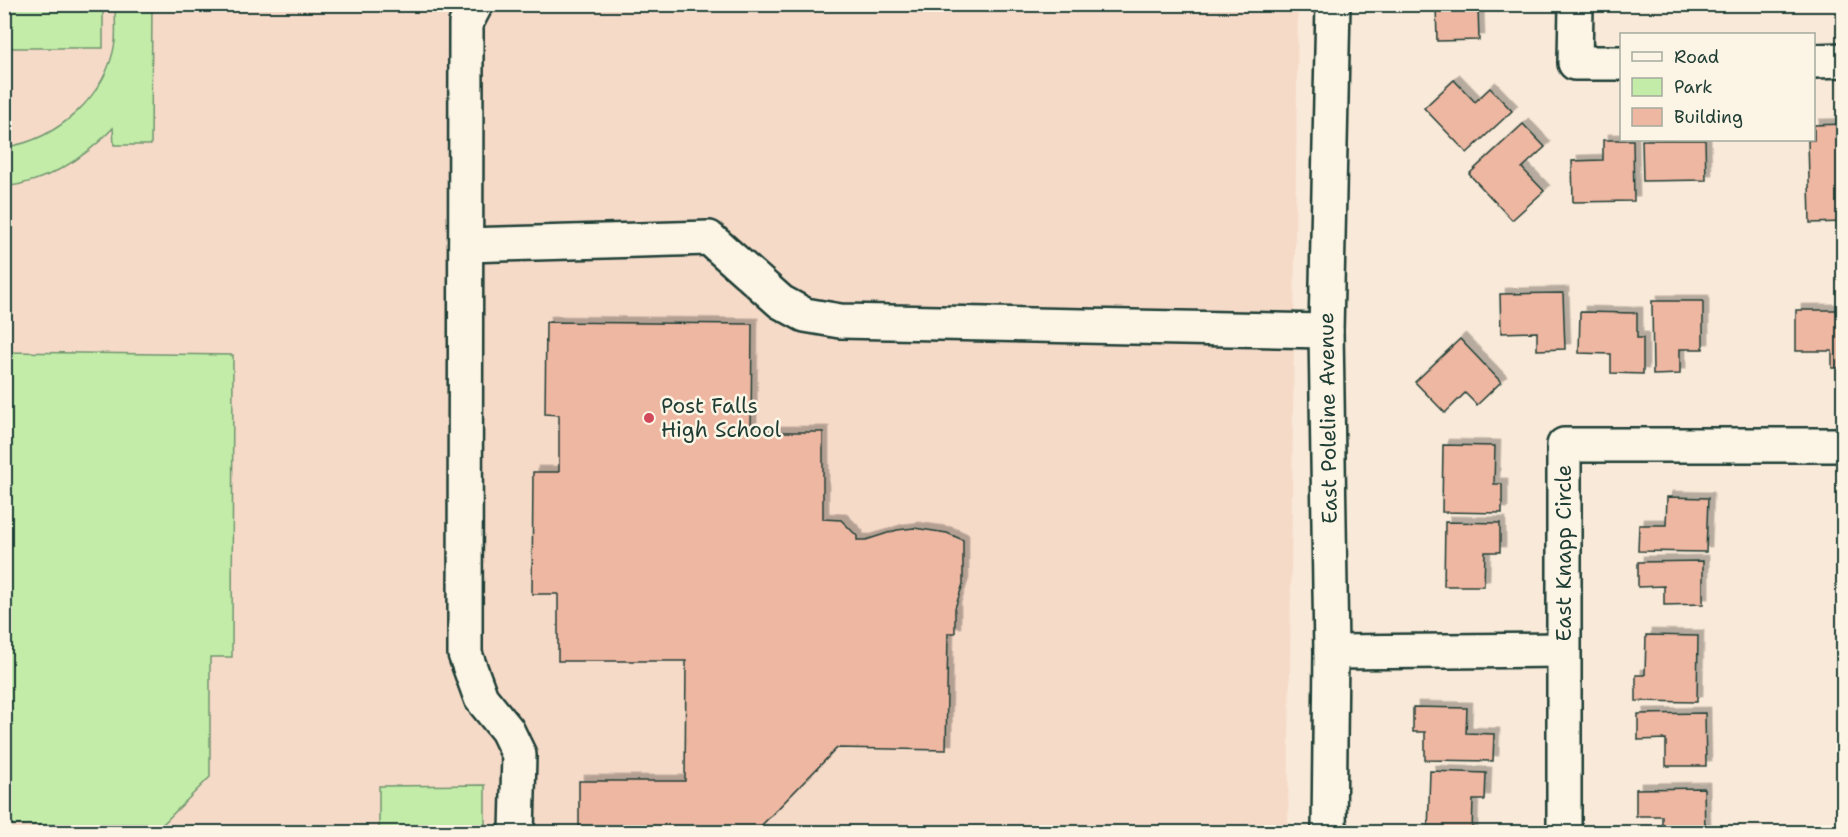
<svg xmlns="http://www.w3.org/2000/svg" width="1848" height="837" viewBox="0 0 1848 837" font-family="'Shantell Sans',sans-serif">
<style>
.built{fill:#f6dac8}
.green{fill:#c2eca8;stroke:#70946e;stroke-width:1.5}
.building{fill:#eeb7a2;stroke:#1f3d34;stroke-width:1.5;filter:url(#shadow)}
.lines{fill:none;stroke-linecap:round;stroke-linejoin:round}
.minor-casing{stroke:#1f3d34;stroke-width:38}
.major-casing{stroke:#1f3d34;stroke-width:38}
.minor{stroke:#fcf5e5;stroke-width:33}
.major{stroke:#fcf5e5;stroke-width:33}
.poi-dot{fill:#d1495b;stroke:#fcf5e5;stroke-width:2}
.labels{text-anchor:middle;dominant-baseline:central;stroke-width:5;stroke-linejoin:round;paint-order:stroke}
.poi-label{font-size:21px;fill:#1f3d34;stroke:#fcf5e5;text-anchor:start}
.street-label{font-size:21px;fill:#1f3d34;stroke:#fcf5e5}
</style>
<defs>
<filter id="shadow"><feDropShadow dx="5.5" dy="-5.5" stdDeviation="0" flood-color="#0004"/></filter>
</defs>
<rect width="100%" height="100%" fill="#f9e9d8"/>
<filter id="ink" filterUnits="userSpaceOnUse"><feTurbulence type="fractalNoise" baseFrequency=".0167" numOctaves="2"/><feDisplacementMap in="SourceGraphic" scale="12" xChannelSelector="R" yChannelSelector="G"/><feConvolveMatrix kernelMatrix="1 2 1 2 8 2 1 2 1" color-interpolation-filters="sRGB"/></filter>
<g filter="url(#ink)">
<path class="built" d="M 5,5 L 1298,5 L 1288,832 L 5,832 Z"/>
<g class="green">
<path d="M 5,4 L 103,5 L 103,48 L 5,48 Z"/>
<path d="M 115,5 L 152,5 L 151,145 L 114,145 L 113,128 C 83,160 49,181 5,187 L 5,147 C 57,141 107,95 115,42 C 116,30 115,17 115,5 Z"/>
<path d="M 5,352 L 233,355 L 232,657 L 210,657 L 210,777 L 163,824 L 5,825 Z"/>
<path d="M 485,785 L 485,832 L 379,832 L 379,786 Z"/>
</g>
<g class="building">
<path d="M 1436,4 L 1505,4 L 1505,6 L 1478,6 L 1479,40 L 1437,41 Z"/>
<path d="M 1454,80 L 1475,102 L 1490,88 L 1512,111 L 1467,153 L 1424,108 Z"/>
<path d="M 1523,124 L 1545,147 L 1522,168 L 1544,191 L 1512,220 L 1469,174 Z"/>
<path d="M 1844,124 L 1844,222 L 1810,223 L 1808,140 L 1814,140 L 1814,125 Z"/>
<path d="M 1603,140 L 1633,140 L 1634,201 L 1573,202 L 1572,161 L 1603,160 Z"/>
<path d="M 1642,140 L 1705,140 L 1706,180 L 1643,181 Z"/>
<path d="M 1563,293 L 1565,349 L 1537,350 L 1537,332 L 1501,333 L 1500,294 Z"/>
<path d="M 1652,301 L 1703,301 L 1703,349 L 1680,349 L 1680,374 L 1653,375 Z"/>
<path d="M 1796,310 L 1844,310 L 1844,368 L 1832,368 L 1832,351 L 1796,351 Z"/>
<path d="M 1580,312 L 1637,313 L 1637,338 L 1643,338 L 1643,374 L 1611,373 L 1611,354 L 1579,353 Z"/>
<path d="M 546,322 L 752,324 L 751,432 L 823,432 L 823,519 L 841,520 L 857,536 L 857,540 L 866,540 L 897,530 L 914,528 L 947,533 L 963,540 L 963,584 L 955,608 L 955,633 L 948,633 L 946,750 L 837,748 L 755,832 L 579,832 L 579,781 L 685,781 L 686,661 L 558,661 L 558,594 L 532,594 L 533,472 L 559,472 L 559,415 L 545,414 Z"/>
<path d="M 1460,339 L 1501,382 L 1477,405 L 1465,393 L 1445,413 L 1415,382 Z"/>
<path d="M 1443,445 L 1495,446 L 1494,484 L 1502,484 L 1502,513 L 1442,512 Z"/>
<path d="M 1667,497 L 1708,498 L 1706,552 L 1638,551 L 1639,525 L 1666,525 Z"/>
<path d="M 1445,522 L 1500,523 L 1500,552 L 1485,552 L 1484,586 L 1444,586 Z"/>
<path d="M 1703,561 L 1703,604 L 1664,605 L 1664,586 L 1638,587 L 1638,562 Z"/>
<path d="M 1646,635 L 1698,636 L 1697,702 L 1636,701 L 1636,675 L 1645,675 Z"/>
<path d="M 1413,707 L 1467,708 L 1466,733 L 1494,734 L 1493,761 L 1425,760 L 1425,732 L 1413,732 Z"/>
<path d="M 1705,713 L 1706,766 L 1666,766 L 1666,739 L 1638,740 L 1638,714 Z"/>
<path d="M 1430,771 L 1486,773 L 1485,800 L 1473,800 L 1472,832 L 1428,832 Z"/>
<path d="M 1704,788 L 1705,832 L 1662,832 L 1662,816 L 1636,816 L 1636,789 Z"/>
</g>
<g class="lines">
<defs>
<g id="minor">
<path d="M 476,4 L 466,23 L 465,654 L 481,698 L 507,730 L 519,755 L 517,832"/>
<path d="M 1576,4 L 1575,63 L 1622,63"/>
<path d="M 1814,61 L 1844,60"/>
<path d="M 466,245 L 709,238 L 781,302 L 805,315 L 840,321 L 1326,331"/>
<path d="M 1331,652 L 1563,650"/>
<path d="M 1564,832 L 1564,445 L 1844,445"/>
</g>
<path id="major" d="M 1329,832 L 1331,652 L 1326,331 L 1333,4"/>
</defs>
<use href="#minor" class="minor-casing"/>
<use href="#major" class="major-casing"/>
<use href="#minor" class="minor"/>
<use href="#major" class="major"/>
</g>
</g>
<circle class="poi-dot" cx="649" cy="418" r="6"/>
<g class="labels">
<g class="poi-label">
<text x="661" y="406">Post Falls<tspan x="661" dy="24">High School</tspan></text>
</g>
<g class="street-label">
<text transform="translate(1328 418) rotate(-91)">East Poleline Avenue</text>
<text transform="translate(1564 553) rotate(-90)">East Knapp Circle</text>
</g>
</g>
<rect width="1848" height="837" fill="none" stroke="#fcf5e5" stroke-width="24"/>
<rect x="12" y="12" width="1824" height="813" fill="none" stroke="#1f3d34" stroke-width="2" filter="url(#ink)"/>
<rect x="1620" y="33" width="195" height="108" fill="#fcf5e5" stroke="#a4ab9e" stroke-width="1.5"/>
<rect x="1632" y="52" width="30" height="9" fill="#fcf5e5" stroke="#a4ab9e" stroke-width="1.5"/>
<text x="1674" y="63" font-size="18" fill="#1f3d34">Road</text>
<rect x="1632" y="78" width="30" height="18" fill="#c2eca8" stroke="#a4ab9e" stroke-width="1.5"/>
<text x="1674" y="93" font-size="18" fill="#1f3d34">Park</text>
<rect x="1632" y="108" width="30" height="18" fill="#eeb7a2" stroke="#a4ab9e" stroke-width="1.5"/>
<text x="1674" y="123" font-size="18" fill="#1f3d34">Building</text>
</svg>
